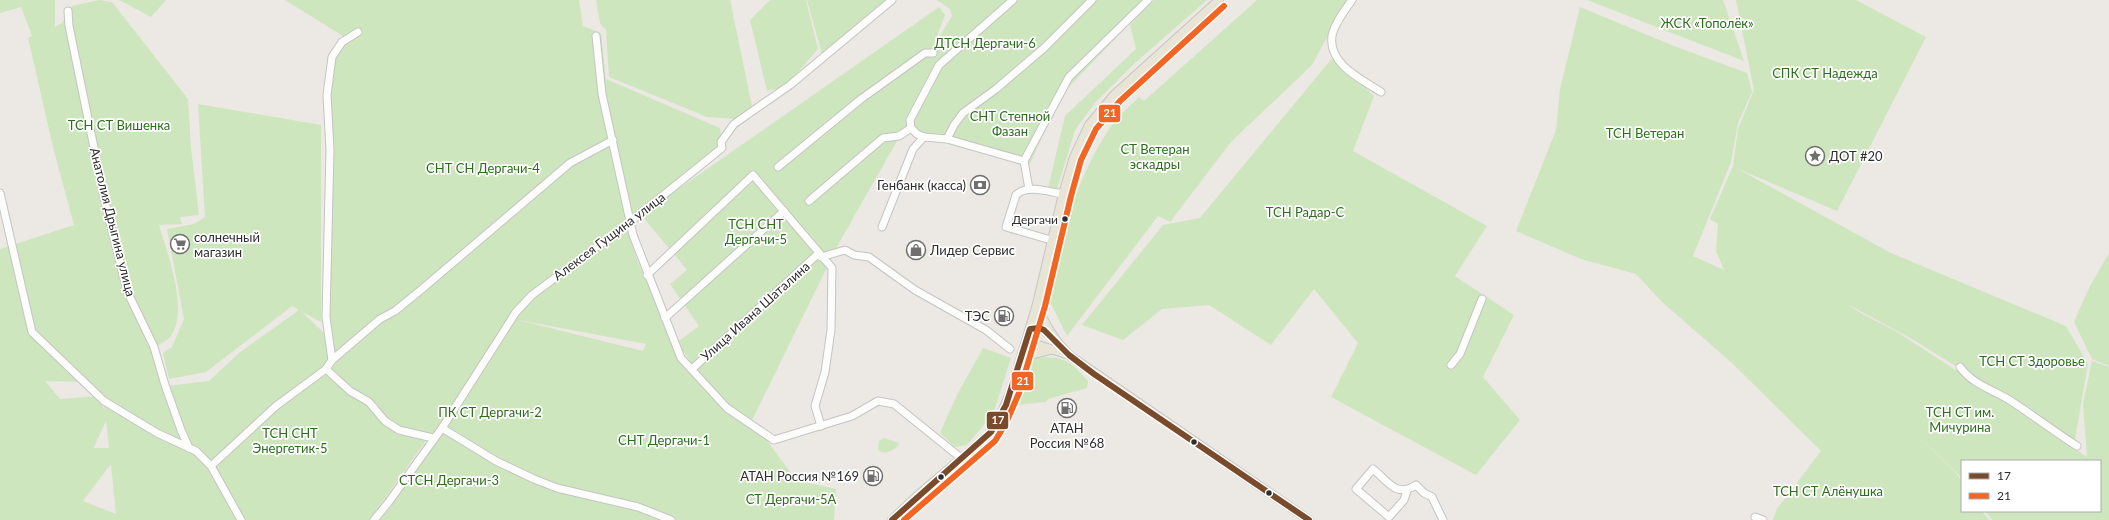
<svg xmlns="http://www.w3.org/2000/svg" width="2109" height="520" viewBox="0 0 2109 520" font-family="Lato,sans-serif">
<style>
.green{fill:#cee6be;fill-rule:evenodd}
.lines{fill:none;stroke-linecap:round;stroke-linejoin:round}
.minor-casing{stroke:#c5c4c5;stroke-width:9}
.major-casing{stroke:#c6c5c4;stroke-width:10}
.minor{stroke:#fcfcfb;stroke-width:7}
.major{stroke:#e8e4d6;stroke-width:8}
.bus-1-casing{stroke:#fff;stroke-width:9}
.bus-2-casing{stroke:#fff;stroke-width:9}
.bus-1{stroke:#7a4b2a;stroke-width:6}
.bus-2{stroke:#f26522;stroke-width:6}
.bus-dot{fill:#2e2e2e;stroke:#fff;stroke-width:1.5}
.labels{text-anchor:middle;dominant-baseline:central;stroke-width:3.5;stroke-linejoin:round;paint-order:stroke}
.bus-label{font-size:12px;fill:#2e2e2e;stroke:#fff;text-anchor:end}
.park-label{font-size:13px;fill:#2c6e1b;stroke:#fff}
.poi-label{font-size:13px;fill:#2e2e2e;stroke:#fff;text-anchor:start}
.street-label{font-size:13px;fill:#2e2e2e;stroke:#fff}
.line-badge{stroke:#fff;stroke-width:1.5}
.badge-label{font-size:11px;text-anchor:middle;font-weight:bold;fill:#fff}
</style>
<rect width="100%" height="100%" fill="#ece8e4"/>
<g class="green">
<path d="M 0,0 L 55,0 L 55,27 L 62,23 L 72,6 L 99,0 L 112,2 L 188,99 L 191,148 L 199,215 L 180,217 L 182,224 L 159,225 C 167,253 190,312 170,337 C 166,342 157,345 152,349 L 163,385 L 188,450 C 213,461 226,497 239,520 L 0,520 L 0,249 L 74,225 L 54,151 L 28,38 L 32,36 L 21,7 L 0,13 ZM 45,381 L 85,382 L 102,396 L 105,412 L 99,396 L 60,399 ZM 106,421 L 109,448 L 94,448 L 94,447 ZM 110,465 L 111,465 L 116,514 L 83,501 Z"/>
<path d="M 119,0 L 166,0 L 151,17 Z"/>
<path d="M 285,0 L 579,0 L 583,26 L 601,33 L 606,79 L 720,128 L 723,151 L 677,190 L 939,7 L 945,15 L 933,47 L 952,16 L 950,9 L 937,0 L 1091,0 L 1011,78 L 964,115 L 962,119 L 1049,46 L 1093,0 L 1152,0 L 1068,88 L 1050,119 L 1029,166 L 945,143 L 951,132 L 946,138 L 924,135 L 911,125 L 932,74 L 905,127 L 840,241 L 751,422 L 737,413 L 763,435 L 796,480 L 836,489 L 834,520 L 675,520 L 638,505 L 560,487 L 538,478 L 497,459 L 439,424 L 432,434 L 398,426 L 400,428 L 430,435 L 371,517 L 439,427 L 500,465 L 558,490 L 638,509 L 665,520 L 245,520 L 210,462 L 191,446 L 182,430 L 166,386 L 209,381 L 239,353 L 299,310 L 292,306 L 206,372 L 169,379 L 163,353 L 172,347 L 184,319 L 167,229 L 194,224 L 205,217 L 198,104 L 321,125 L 321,322 L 302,312 L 324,333 L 331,335 L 334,362 L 329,369 L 375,407 L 330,368 L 336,363 L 330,318 L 331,95 L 335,59 L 343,36 ZM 643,217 L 687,270 L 670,284 L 699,326 L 679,341 L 682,350 L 691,361 L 676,348 L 637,260 L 627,229 ZM 518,320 L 646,344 L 643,351 Z"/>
<path d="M 596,0 L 730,0 L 752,106 L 739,119 L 707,117 L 609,77 L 606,30 L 600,23 Z"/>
<path d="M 770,0 L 806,0 L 818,49 L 785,87 L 767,91 L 750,20 Z"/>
<path d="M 807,0 L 886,0 L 822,54 Z"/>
<path d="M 1154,0 L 1207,0 L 1136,62 L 1095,103 L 1075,130 L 1057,189 L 1048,188 L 1065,116 L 1136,49 L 1130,25 Z"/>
<path d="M 1257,0 L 1347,0 L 1312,65 L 1231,142 L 1170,222 L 1158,216 L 1067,336 L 1045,292 C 1061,235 1077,177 1110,128 C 1117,117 1129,107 1139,97 L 1144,101 Z"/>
<path d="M 1587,0 L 1723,0 L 1744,61 Z"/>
<path d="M 1736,0 L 1856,0 L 1926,37 L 1837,211 L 1738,169 L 1891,253 L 2066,326 L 2088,364 L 2075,440 L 1912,339 L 1849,305 C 1864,317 1885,324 1902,335 C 1963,376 2027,414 2087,457 L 2083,404 L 2092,361 L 2109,367 L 2109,520 L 1992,520 L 1985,511 L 2100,511 L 2100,461 L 1962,461 L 1962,478 L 1910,428 L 1955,472 L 1962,481 L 1962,511 L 1982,511 L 1989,520 L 1773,520 L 1777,509 L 1821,451 L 1732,363 L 1662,302 L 1636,274 L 1581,259 L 1516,231 L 1556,130 L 1560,89 L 1580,7 L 1674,46 L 1747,73 L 1752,92 L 1738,123 L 1731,162 L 1693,256 L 1724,270 L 1716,251 L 1718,224 L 1710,219 L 1733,166 L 1738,129 L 1754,90 Z"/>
<path d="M 1333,57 L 1374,96 L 1353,151 L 1487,226 L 1455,276 L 1514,315 L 1483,377 L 1520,420 L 1476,475 L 1331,397 L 1358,343 L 1314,289 L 1271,345 L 1209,305 L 1162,309 L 1123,340 L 1082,325 L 1163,225 L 1200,218 Z"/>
<path d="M 2109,253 L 2109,366 L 2092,359 L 2074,322 L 2089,288 Z"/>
<path d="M 983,348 L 1011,358 L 993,414 L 967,445 L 955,447 L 940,433 L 956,397 Z"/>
<path d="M 1042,357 L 1057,358 L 1066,361 L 1074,366 L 1088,381 L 1087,388 L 1048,399 L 1046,402 L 1015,405 C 1011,398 1023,366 1030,361 C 1034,359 1038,358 1042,357 Z"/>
<path d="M 884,438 L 899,443 L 899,445 C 893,450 886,456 878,450 L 879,441 Z"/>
</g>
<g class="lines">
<defs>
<g id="minor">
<path d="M 1352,0 C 1345,10 1334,24 1332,36 C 1328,64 1361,79 1381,92"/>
<path d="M 68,11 L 69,26 L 106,206 L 127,291 L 154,347 L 165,385 L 181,430 L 189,448"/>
<path d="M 596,36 L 602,94 L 633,235 L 681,358 L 727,408 L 774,440 L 852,416 L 878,401 L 894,404 L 961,458"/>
<path d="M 924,137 L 917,134 L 911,128 L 910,120 L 939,65 L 1013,0"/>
<path d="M 947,139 L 954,125 L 963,113 L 996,89 L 1044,48 L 1092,0"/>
<path d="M 1024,161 L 1069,77 L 1148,0"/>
<path d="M 778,167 L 861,99 L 925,53 L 933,53"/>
<path d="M 0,193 L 32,332 L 104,401 L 157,433 L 196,451 L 211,466 L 241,520"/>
<path d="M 809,201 L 883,138 L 899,136 L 911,128"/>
<path d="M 882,227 L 913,149 L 924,137 L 947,139 L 1024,161 L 1029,189"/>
<path d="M 1051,240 L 1006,227 L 1016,195 C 1027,184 1049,192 1063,194"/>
<path d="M 821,257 L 845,250 L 854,255 L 869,257 L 915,290 L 986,330 L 1010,349"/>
<path d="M 647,275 L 753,175 L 832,268 L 831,330 L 825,372 L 815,406 L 821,426"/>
<path d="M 665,318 L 784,211"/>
<path d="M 332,360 L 326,317 L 330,150 L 327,95 L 332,57 L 342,42 L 358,32"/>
<path d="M 1451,365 L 1460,354 L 1482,299"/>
<path d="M 1960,367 C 1973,385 1994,390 2011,401 C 2034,416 2055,432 2077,446"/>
<path d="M 692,369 L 819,253"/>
<path d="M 442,428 L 496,461 L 534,479 L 557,488 L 638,507 L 671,520"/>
<path d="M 433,438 L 399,430 L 385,421 L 369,402 L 350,391 L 326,369 L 332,360 L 380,319 L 395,311 L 422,289 L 570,163 L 613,140"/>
<path d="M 211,466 L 276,406 L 326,369"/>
<path d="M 1407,491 L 1404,500 L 1389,517 L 1356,489 L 1373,469 C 1389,482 1396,498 1416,485 L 1424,493 L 1432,497 L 1443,520"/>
<path d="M 1755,517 L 1763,520"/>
<path d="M 374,520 L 388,503 L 442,428 L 516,312 L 532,295 L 630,222 L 722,148 L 721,142 L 734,124 L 790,85 L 892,0"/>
</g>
<g id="major">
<path d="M 1037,304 C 1044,325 1054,340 1069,355 L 1309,520"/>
<path d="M 1030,329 L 1042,328 L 1048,334"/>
<path d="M 1035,344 L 1066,354"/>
<path d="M 1019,367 L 1031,355 L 1050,350"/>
<path d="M 892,520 L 917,496 L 989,435 L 999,419 L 1011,391 L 1037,304 L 1063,194 L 1074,157 L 1089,125 L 1114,95 L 1219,0"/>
</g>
</defs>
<use href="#minor" class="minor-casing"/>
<use href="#major" class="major-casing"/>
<use href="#minor" class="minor"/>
<use href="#major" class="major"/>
<defs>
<path id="bus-1" d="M 892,520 L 991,432 L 1006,405 L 1030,329 L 1039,328 L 1044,330 L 1069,355 L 1094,374 L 1309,520"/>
<path id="bus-2" d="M 904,520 L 995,441 L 1006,423 L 1019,393 L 1045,306 L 1071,196 L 1081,160 L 1096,129 L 1120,101 L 1224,6"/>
</defs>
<use href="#bus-1" class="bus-1-casing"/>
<use href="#bus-2" class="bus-2-casing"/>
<use href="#bus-1" class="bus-1"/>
<use href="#bus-2" class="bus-2"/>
</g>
<defs>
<symbol id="sight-ring" viewBox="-11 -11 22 22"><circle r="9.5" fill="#fff" stroke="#706f6e" stroke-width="1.5"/><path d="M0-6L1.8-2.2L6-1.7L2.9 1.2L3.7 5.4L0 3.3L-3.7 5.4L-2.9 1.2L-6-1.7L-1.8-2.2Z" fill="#706f6e"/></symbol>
<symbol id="bank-ring" viewBox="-11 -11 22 22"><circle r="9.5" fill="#fff" stroke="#706f6e" stroke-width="1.5"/><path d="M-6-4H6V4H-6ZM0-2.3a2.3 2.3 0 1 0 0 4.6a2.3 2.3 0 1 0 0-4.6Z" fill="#706f6e"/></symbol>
<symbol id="supermarket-ring" viewBox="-11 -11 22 22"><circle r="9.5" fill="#fff" stroke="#706f6e" stroke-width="1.5"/><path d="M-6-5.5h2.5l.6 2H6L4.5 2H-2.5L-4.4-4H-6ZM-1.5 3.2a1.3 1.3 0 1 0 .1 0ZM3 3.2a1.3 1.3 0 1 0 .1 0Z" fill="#706f6e"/></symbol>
<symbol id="shop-ring" viewBox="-11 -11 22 22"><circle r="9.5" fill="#fff" stroke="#706f6e" stroke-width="1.5"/><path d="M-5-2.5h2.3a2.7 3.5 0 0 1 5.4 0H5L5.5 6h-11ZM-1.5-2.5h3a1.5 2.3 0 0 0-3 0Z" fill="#706f6e"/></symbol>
<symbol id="fuel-ring" viewBox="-11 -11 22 22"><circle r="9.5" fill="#fff" stroke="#706f6e" stroke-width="1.5"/><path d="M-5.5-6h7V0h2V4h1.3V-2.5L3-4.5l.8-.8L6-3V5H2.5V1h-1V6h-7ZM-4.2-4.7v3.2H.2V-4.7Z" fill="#706f6e"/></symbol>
</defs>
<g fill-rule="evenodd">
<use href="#sight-ring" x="1804" y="145" width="22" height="22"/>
<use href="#bank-ring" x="969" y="174" width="22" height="22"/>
<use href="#supermarket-ring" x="169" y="233" width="22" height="22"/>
<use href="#shop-ring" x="905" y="239" width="22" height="22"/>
<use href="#fuel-ring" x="993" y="305" width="22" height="22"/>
<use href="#fuel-ring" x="1056" y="397" width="22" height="22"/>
<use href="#fuel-ring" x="862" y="465" width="22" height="22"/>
</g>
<g class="bus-dot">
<circle cx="1065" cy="219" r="3.5"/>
<circle cx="1194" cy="442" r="3.5"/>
<circle cx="941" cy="477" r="3.5"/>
<circle cx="1269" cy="493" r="3.5"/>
</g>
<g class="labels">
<g class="bus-label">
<text x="1058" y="219">Дергачи</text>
</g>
<g class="park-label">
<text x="1707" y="23">ЖСК «Тополёк»</text>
<text x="985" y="43">ДТСН Дергачи-6</text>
<text x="1825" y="73">СПК СТ Надежда</text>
<text x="1010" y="116">СНТ Степной<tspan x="1010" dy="15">Фазан</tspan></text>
<text x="119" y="125">ТСН СТ Вишенка</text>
<text x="1645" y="133">ТСН Ветеран</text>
<text x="1155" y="149">СТ Ветеран<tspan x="1155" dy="15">эскадры</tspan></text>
<text x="483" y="168">СНТ СН Дергачи-4</text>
<text x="1305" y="212">ТСН Радар-С</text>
<text x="756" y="224">ТСН СНТ<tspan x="756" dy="15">Дергачи-5</tspan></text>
<text x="2032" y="361">ТСН СТ Здоровье</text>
<text x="490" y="412">ПК СТ Дергачи-2</text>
<text x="1960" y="412">ТСН СТ им.<tspan x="1960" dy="15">Мичурина</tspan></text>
<text x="290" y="433">ТСН СНТ<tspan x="290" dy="15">Энергетик-5</tspan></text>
<text x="664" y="440">СНТ Дергачи-1</text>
<text x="449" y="480">СТСН Дергачи-3</text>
<text x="1828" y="491">ТСН СТ Алёнушка</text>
<text x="791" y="499">СТ Дергачи-5А</text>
</g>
<g class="poi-label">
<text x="1829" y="156">ДОТ #20</text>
<text x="966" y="185" text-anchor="end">Генбанк (касса)</text>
<text x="194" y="237">солнечный<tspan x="194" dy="15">магазин</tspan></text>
<text x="930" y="250">Лидер Сервис</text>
<text x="990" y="316" text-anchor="end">ТЭС</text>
<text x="1067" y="428" text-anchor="middle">АТАН<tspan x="1067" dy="15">Россия №68</tspan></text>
<text x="859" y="476" text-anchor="end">АТАН Россия №169</text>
</g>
<g class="street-label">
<text transform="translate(113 222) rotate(76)">Анатолия Дрыгина улица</text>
<text transform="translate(609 236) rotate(-37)">Алексея Гущина улица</text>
<text transform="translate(755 311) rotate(-42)">Улица Ивана Шаталина</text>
</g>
</g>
<g class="line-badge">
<rect x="1098" y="104" width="23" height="19" rx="4" fill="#f26522"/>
<rect x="1011" y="371" width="23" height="20" rx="4" fill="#f26522"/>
<rect x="986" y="411" width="23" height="19" rx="4" fill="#7a4b2a"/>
</g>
<g class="badge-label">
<text x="1110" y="117">21</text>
<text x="1023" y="385">21</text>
<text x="998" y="424">17</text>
</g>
<rect x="1961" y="460" width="140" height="52" fill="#ffffff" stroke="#ababab"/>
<rect x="1969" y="473" width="20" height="6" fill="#7a4b2a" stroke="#ababab"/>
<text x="1997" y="480" font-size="12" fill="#2e2e2e">17</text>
<rect x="1969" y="493" width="20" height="6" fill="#f26522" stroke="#ababab"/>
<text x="1997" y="500" font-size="12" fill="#2e2e2e">21</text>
</svg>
